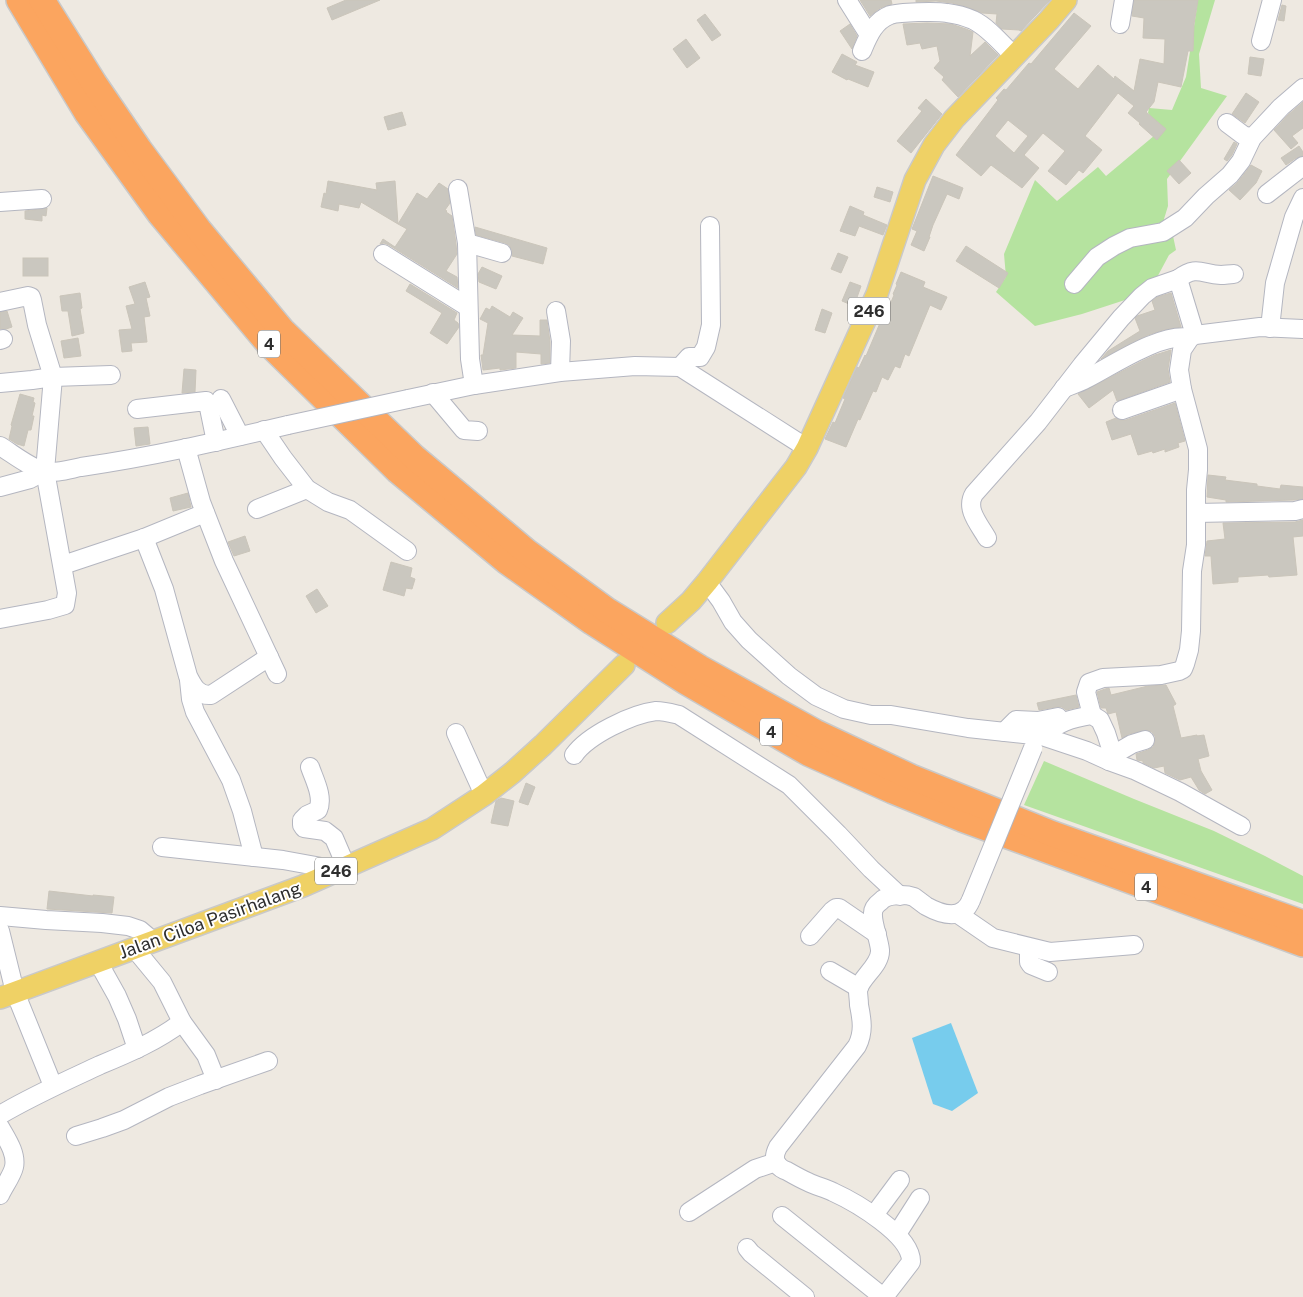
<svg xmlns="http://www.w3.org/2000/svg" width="1303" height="1297" viewBox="0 0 1303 1297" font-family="'Public Sans',sans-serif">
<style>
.green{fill:#b5e39f}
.water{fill:#77cced}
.building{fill:#cac7bf;stroke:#cac5ba;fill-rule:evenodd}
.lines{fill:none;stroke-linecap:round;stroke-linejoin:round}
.minor-casing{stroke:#b4b6c0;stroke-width:20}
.major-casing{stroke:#c9c9c9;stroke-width:24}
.highway-casing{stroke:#c9c9c9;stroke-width:28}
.minor{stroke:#fff;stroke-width:18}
.major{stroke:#efd165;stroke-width:21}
.highway{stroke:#fba55f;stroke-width:25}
.minor-bridge-casing{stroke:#b4b6c0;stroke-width:20;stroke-linecap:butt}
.minor-bridge{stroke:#fff;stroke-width:18}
.labels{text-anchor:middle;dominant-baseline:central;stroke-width:4;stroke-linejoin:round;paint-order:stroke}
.shield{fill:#fff;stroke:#6d6d6d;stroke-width:1}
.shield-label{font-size:16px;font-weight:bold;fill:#2e2e2e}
.street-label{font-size:18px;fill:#2e2e2e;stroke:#fff}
</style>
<rect width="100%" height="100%" fill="#eee9e1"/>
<g class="green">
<path d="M 1197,0 L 1215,0 L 1199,54 L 1201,88 L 1227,96 L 1167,179 L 1168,206 L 1164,219 L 1173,236 L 1176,250 L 1169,255 L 1154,283 L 1125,300 L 1082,314 L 1035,326 L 996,292 L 1006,277 L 1004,254 L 1035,180 L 1057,201 L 1098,167 L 1106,176 L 1161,130 L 1148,113 L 1149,108 L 1172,110 L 1186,77 L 1197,7 Z"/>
<path d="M 1044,761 L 1134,799 L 1214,831 L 1265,856 L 1303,876 L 1303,904 L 1024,805 Z"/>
</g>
<path class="water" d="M 951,1023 L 978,1093 L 952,1111 L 933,1104 L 912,1038 Z"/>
<g class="building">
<path d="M 346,0 L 380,0 L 332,20 L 327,8 Z"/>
<path d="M 860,0 L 891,0 L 892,4 L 880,8 L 870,16 Z"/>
<path d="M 916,0 L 1050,0 L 1021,31 L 1019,30 L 1002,29 L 996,23 L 997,14 L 982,13 L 970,8 L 952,3 L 936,1 L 916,2 Z"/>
<path d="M 1134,0 L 1198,0 L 1194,24 L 1193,51 L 1188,51 L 1181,87 L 1158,82 L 1154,102 L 1146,112 L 1166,129 L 1157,140 L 1139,124 L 1140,123 L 1128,113 L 1134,106 L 1118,93 L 1085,136 L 1102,150 L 1083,173 L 1079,170 L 1066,185 L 1048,171 L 1065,151 L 1043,133 L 1024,155 L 1039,168 L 1022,188 L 991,165 L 981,176 L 956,155 L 998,100 L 996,98 L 1004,89 L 1006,90 L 1029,63 L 1031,64 L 1074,13 L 1091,26 L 1054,69 L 1078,89 L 1098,65 L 1114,79 L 1115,76 L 1134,91 L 1140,59 L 1164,64 L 1165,39 L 1143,38 L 1144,18 L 1132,16 ZM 1008,120 L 1028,136 L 1014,153 L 995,136 Z"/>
<path d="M 1282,5 L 1286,6 L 1284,21 L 1278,20 Z"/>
<path d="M 705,14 L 721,35 L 712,41 L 697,20 Z"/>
<path d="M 927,23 L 951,24 L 966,29 L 973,32 L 970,56 L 985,42 L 998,55 L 958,97 L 942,80 L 944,77 L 934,68 L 940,61 L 937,46 L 922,49 L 920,43 L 907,45 L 903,24 Z"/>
<path d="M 850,24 L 857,36 L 852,49 L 840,31 Z"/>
<path d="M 686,39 L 700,58 L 687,68 L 673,49 Z"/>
<path d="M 842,54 L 857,62 L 855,65 L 874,72 L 868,87 L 848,79 L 847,80 L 832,72 Z"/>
<path d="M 1250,57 L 1264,59 L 1261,76 L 1248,74 Z"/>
<path d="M 1246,93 L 1259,102 L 1245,123 L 1232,114 Z"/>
<path d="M 926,99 L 942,114 L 911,153 L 897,141 L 922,111 L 918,108 Z"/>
<path d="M 1303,102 L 1303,128 L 1292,136 L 1298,143 L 1291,149 L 1274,130 L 1288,115 Z"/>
<path d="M 402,112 L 406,125 L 388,130 L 384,117 Z"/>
<path d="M 1234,142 L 1237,144 L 1232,155 L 1227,161 L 1224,159 Z"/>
<path d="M 1299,146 L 1303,152 L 1303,156 L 1296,158 L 1286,165 L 1281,158 Z"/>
<path d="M 1179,160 L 1191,173 L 1179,184 L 1167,171 Z"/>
<path d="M 1251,165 L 1262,171 L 1256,183 L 1240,200 L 1229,190 L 1238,182 Z"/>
<path d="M 933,176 L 963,188 L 959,199 L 947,194 L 933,225 L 929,237 L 930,237 L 924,251 L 911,245 L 917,231 L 912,229 Z"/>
<path d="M 328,181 L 377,190 L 376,183 L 395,181 L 398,224 L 361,202 L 359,208 L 339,204 L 338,211 L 321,207 L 324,193 L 326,194 Z"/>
<path d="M 439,183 L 448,189 L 450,203 L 445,210 L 447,211 L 446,212 L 452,216 L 456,244 L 457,254 L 446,271 L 457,277 L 458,288 L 389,245 L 384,243 L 380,244 L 383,239 L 395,247 L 407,229 L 398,224 L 417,193 L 427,199 Z"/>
<path d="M 877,187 L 893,192 L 890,202 L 874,197 Z"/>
<path d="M 850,206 L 864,212 L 863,215 L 887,225 L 883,235 L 859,226 L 855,236 L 840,231 Z"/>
<path d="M 47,208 L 46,216 L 42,215 L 42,221 L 25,219 L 25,211 Z"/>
<path d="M 475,227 L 547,248 L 543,264 L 512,256 L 512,250 L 509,245 L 505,243 L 476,235 Z"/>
<path d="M 966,246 L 1008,273 L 999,288 L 956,261 Z"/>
<path d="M 838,253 L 848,257 L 841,273 L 831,269 Z"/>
<rect x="23" y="258" width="25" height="18"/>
<path d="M 482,267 L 502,276 L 496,289 L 479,282 L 478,274 Z"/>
<path d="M 901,272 L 925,282 L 923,287 L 947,297 L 941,310 L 930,305 L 909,356 L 905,354 L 900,368 L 895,366 L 888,380 L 882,377 L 876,392 L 873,391 L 860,420 L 858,419 L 846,447 L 825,439 L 833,422 L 835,423 L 845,399 L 843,398 L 857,367 L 859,368 L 865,355 L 866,356 L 880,323 L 882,324 L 894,295 L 893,294 L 897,285 L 896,284 Z"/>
<path d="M 145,282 L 150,297 L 146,298 L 150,316 L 144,317 L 147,342 L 131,343 L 132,351 L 122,352 L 119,330 L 132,329 L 126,306 L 135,304 L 129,287 Z"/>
<path d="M 850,282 L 861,286 L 854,306 L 842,301 Z"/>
<path d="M 410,284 L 457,313 L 454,320 L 458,323 L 459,327 L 447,344 L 430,333 L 442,313 L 406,291 Z"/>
<path d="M 80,293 L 82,308 L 80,309 L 84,333 L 72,336 L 68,311 L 62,311 L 60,296 Z"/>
<path d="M 1171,293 L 1181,327 L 1163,330 L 1148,335 L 1101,359 L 1108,351 L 1140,331 L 1135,318 L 1137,316 L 1155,310 L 1152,301 L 1157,297 Z"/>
<path d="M 492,306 L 510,317 L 513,312 L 523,318 L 512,335 L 540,336 L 540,320 L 547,320 L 550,342 L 550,363 L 541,364 L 541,354 L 516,352 L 516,368 L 500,370 L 500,368 L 483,370 L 481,355 L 483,355 L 488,323 L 480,319 L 486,308 L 490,310 Z"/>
<path d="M 822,309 L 832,313 L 825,333 L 815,330 Z"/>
<path d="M 7,311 L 12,327 L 6,329 L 0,329 L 0,312 Z"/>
<path d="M 78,338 L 81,356 L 64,358 L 61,341 Z"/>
<path d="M 1171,350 L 1168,369 L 1170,382 L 1117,401 L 1113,390 L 1089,408 L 1078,394 L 1142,361 L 1155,355 Z"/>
<path d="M 184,369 L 196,370 L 195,392 L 182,393 Z"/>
<path d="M 20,394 L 34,398 L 33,402 L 35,403 L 32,416 L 34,416 L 31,430 L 28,430 L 24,446 L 17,444 L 9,439 L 12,426 L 11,425 Z"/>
<path d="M 1175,403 L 1185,441 L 1178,443 L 1179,447 L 1165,452 L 1165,449 L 1153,453 L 1152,451 L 1138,455 L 1131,434 L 1112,440 L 1106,422 L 1116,418 L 1121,420 L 1126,420 Z"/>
<path d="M 148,427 L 150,444 L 136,446 L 134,428 Z"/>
<path d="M 1208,475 L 1226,477 L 1225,480 L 1257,484 L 1257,486 L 1280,489 L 1281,485 L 1303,487 L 1303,499 L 1294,500 L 1226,502 L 1226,500 L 1207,497 Z"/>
<path d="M 188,493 L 191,507 L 173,511 L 170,498 Z"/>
<path d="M 1303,520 L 1303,536 L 1293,537 L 1297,575 L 1269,577 L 1268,575 L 1238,577 L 1238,582 L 1213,584 L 1211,556 L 1205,556 L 1207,541 L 1225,539 L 1223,523 L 1295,522 Z"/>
<path d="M 245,536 L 250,551 L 234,556 L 228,542 Z"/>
<path d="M 391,562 L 412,568 L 410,577 L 415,579 L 412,589 L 406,588 L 404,596 L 383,590 Z"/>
<path d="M 317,589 L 328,606 L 316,613 L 306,596 Z"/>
<path d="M 1166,685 L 1176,704 L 1173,706 L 1181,738 L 1197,735 L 1197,736 L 1204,735 L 1209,756 L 1198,759 L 1201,771 L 1212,790 L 1205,794 L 1199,790 L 1191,777 L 1180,780 L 1165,773 L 1164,766 L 1154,768 L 1143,763 L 1143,761 L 1137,760 L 1136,754 L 1148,750 L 1153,747 L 1155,742 L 1155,736 L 1152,732 L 1147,730 L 1129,734 L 1122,738 L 1116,712 L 1108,714 L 1106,708 L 1101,708 L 1097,692 L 1105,689 L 1109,688 L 1111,695 L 1148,686 Z"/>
<path d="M 1076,695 L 1079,707 L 1066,710 L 1062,707 L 1056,707 L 1039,710 L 1037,703 Z"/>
<path d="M 526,783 L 535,787 L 528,805 L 519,802 Z"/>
<path d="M 501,798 L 514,801 L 508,826 L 491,823 L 496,801 Z"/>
<path d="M 49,891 L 93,896 L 93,895 L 114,897 L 112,913 L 47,909 Z"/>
</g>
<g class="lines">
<defs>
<g id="minor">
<path d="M 847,0 L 869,35"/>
<path d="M 1120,24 L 1124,0"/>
<path d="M 1261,41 L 1272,0"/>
<path d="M 862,51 C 868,37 874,21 890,15 C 899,12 937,11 947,13 C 955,14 966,17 973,20 C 988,27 1002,44 1014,56"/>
<path d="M 1227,123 L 1243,135 L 1252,138"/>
<path d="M 458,189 L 467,243 L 470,359 L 474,385"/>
<path d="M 1267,194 L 1303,166"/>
<path d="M 0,202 L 42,199"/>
<path d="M 467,243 L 502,253"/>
<path d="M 383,254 L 468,307"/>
<path d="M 1178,279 C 1197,265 1201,274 1221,275 C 1225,275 1230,274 1234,274"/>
<path d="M 1074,284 L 1097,257 L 1114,246 L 1130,238 L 1163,232 L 1185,218 L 1206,196 L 1230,175 L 1241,161 L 1252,138 L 1281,107 L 1303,88"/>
<path d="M 0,302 L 28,296 L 31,297 L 32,300 L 37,325 L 53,377 L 45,471 L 67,593 L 65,605 L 48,610 L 0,619"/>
<path d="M 556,311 L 561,341 L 560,372"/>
<path d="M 1270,328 L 1275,283 L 1294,217 L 1303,198"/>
<path d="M 0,340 L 3,339"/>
<path d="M 680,367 L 689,357 L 700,357 L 706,347 L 711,325 L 710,226"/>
<path d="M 0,383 L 32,380 L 53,377 L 111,375"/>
<path d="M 1064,388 C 1072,385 1079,383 1086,379 C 1112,366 1161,332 1190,338"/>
<path d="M 433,393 L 464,430 L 478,431"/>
<path d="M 221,399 L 240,436"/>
<path d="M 408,399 L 474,385 L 560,372 L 635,366 L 680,367 L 807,448"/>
<path d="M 137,409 L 206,401 L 209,408 L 216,442"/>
<path d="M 1122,410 L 1182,389"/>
<path d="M 264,430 L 283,458 L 307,489 L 328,502 L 350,510 L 407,551"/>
<path d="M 0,446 C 13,454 29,467 43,471 C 55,474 70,469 81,467 C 151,457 220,441 288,425"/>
<path d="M 186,448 L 201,502 L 224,561 L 277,674"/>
<path d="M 0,487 L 30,479 L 45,471"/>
<path d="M 257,509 L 307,489"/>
<path d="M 1196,513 L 1295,511 L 1303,509"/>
<path d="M 144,538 L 164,589 L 188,676 C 193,686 198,696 211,695 L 269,657"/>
<path d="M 987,538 C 979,524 965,509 974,494 L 1038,422 L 1082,365 L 1121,318 L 1142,296 L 1152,288 L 1178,279 L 1195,335"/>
<path d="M 63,565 L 144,538 L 205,513"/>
<path d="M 707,582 L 721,601 L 733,622 L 749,640 L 789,676 L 816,696 L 844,709 L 871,715 L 891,715 L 968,728 L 1042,736 L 1087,751 L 1109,761 L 1134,770 L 1180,792 L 1241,826"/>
<path d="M 189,680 L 191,699 L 195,712 L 231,780 L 242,811 L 254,857"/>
<path d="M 1092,715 L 1086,692 L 1089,683 L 1103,678 L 1161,675 L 1179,671 L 1183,669 L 1185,664 L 1189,650 L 1191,631 L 1192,571 L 1196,545 L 1196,490 L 1198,470 L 1198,449 L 1182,389 L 1179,370 L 1182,350 L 1190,338 L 1195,335 L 1260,327 L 1303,329"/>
<path d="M 1004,732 L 1016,720 L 1038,721 L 1058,717"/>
<path d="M 456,733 L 484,795"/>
<path d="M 1042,736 C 1060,722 1069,719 1092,715 L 1100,720 L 1106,733 L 1113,755 L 1109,761"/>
<path d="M 574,755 C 588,735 632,714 656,711 C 664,711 671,713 679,715 L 789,785 L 838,834 L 871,869 L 900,896"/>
<path d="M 1113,755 L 1132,744 L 1145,740"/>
<path d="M 310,767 C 314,779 324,797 318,810 L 307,815 L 302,820 L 302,825 L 304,828 L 325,831 L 334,838 L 346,866"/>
<path d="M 162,847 L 283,860 L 338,870"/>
<path d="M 958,914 L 993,938 L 1050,952 L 1134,945"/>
<path d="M 0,916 L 46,920 L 102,923 L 128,926 L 140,930 L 153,941"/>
<path d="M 0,931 L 15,992 L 53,1086"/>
<path d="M 810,936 L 832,911 L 836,908 L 839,908 L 877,934"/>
<path d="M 134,948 L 162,982 L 182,1022 L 206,1055 L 216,1080"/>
<path d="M 1029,948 L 1029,962 L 1031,965 L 1048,972"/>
<path d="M 98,962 L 117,996 L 127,1019 L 137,1049"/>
<path d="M 830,971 L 859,988"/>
<path d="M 0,1115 C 32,1096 66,1081 100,1065 C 129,1053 157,1041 182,1022"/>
<path d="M 0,1127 C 6,1138 17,1153 14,1167 C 12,1176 4,1186 0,1195"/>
<path d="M 76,1136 L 102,1128 L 124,1120 L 169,1097 L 200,1085 L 268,1061"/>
<path d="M 689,1212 L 755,1169 L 776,1162"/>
<path d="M 874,1215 L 900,1180"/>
<path d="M 782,1216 L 883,1297"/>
<path d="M 897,1234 L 920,1198"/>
<path d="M 747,1248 L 751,1253 L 805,1297"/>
<path d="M 884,1297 L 911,1262 C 912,1235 855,1202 833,1192 C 825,1188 816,1186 808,1182 C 801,1179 794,1175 787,1171 C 784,1170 780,1168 778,1165 C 773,1160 775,1153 778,1147 L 857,1046 C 864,1032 862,1020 859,1005 C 859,1000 858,995 858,990 C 861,977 881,965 880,950 C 879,939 872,923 873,913 C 873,908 877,904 881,901 C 887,894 905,894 914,897 C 918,900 922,903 926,906 C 942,915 963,921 971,900"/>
</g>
<g id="major">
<path d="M 667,623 L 691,601 L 707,582 L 796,467 L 807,448 L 877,294 L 915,180 L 934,145 L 954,119 L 1049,20 L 1066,0"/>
<path d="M 0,998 L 303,886 L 432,829 L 484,795 L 512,773 L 543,745 L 624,665"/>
</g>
<g id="highway">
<path d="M 19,0 L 87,113 L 160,214 L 268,343 L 398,471 L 506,561 L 592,622 L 686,682 L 808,753 L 893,791 L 962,819 L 1303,944"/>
<path d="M 42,0 L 94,83 L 139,149 L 199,230 L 282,330 L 414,457 L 526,551 L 608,611 L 700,668 L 815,732 L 911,777 L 1053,834 L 1303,923"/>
</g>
</defs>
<use href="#minor" class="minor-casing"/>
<use href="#major" class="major-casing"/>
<use href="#highway" class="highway-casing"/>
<use href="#minor" class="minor"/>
<use href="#major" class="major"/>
<use href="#highway" class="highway"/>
<defs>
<g id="minor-bridge">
<path d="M 288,425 L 408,399"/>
<path d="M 971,900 L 1033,748"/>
</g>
</defs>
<use href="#minor-bridge" class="minor-bridge-casing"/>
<use href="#minor-bridge" class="minor-bridge"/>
</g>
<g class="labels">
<g class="shield">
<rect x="848" y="297.5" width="42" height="27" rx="4"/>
<rect x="258" y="330.5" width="22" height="27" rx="4"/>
<rect x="760" y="718.5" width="22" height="27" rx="4"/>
<rect x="315" y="857.5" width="42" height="27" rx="4"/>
<rect x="1135" y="873.5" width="22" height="27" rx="4"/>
</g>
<g class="shield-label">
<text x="869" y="311">246</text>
<text x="269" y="344">4</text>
<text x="771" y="732">4</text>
<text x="336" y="871">246</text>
<text x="1146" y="887">4</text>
</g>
<g class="street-label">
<text transform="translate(210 920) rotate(-20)">Jalan Ciloa Pasirhalang</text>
</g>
</g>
</svg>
